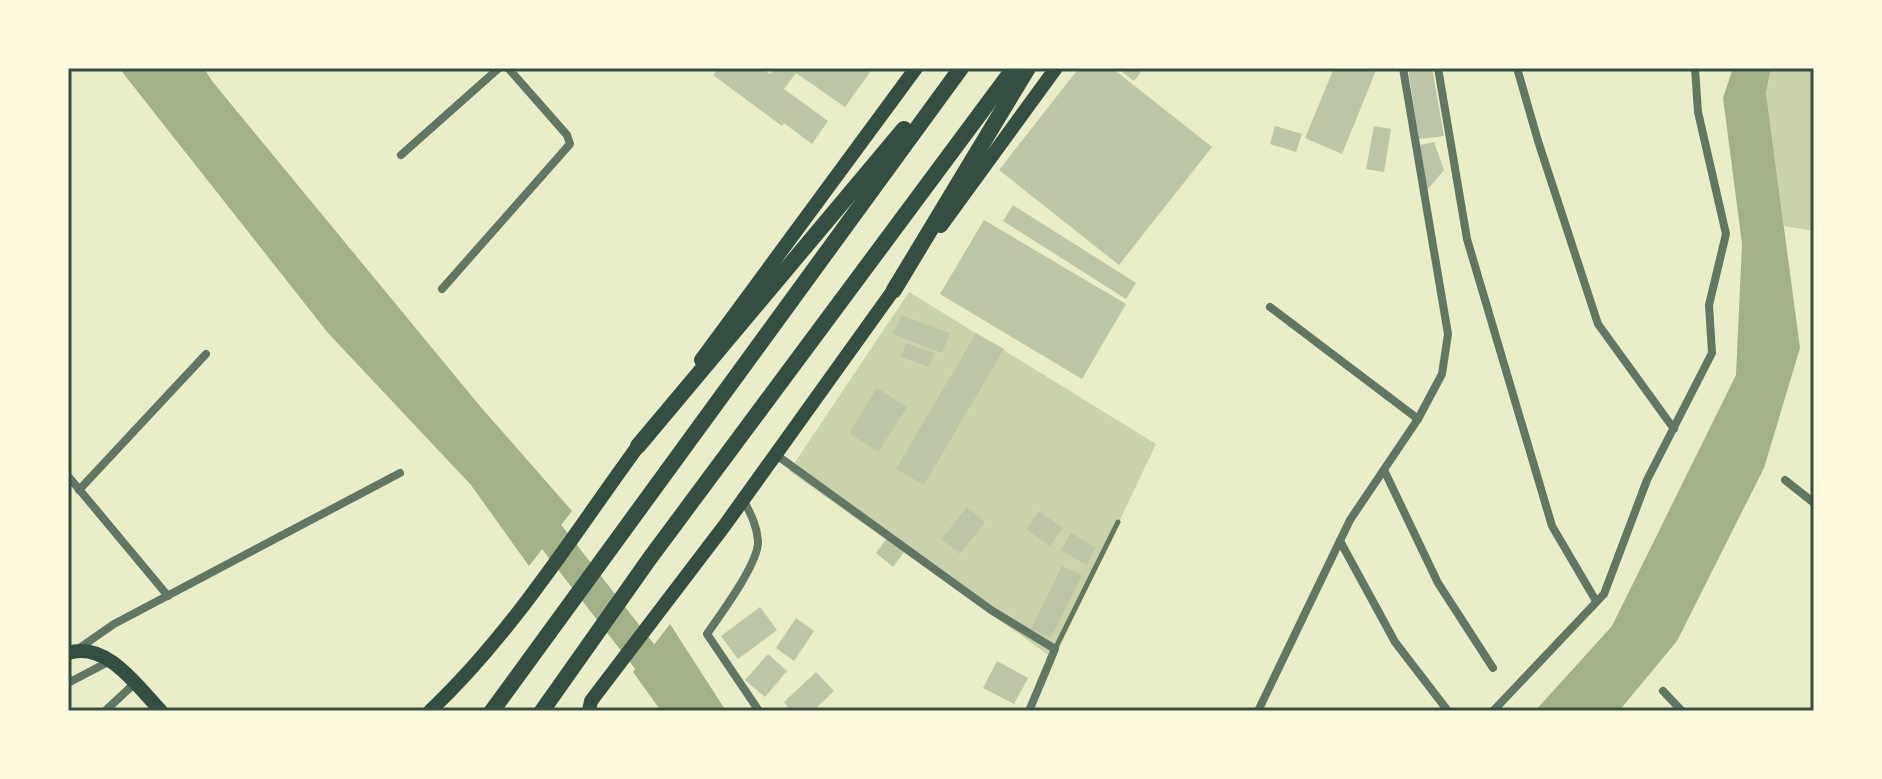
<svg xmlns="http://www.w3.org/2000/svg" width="1882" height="779" viewBox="0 0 1882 779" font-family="Overpass,sans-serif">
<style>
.green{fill:#cad2ad}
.water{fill:#a3b18a}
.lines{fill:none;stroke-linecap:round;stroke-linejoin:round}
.river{stroke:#a3b18a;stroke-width:30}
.building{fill:#bcc5a7}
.service{stroke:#617663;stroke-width:5}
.minor{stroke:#617663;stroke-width:8}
.secondary{stroke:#344e41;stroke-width:14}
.trunk{stroke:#344e41;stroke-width:16}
.neatline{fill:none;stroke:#344e41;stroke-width:3}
</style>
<rect width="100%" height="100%" fill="#e9edc9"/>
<g class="green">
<path d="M 1771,68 L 1814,68 L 1814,231 L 1784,226 L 1766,93 Z"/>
<path d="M 909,292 L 1156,444 L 1054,659 L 789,471 Z"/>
</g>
<g class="water">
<path d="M 119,68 L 204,68 L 212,81 L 479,405 L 572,511 L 529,566 L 471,485 L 328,333 Z"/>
<path d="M 1733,68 L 1771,68 L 1766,93 L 1800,348 L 1764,468 L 1677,641 L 1619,711 L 1535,711 L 1612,626 L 1736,375 L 1742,244 L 1723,98 Z"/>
<path d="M 670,624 L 726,711 L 661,711 L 633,672 Z"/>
</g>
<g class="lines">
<path class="river" d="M 526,504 L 687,711"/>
</g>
<g class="building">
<path d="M 719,68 L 762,68 L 770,74 L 775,68 L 873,68 L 845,107 L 796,73 L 784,89 L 828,121 L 812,144 L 784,123 L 782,126 L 713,75 Z"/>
<path d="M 1079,68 L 1112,68 L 1212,147 L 1119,265 L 999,170 Z"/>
<path d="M 1117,68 L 1144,68 L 1134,81 Z"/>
<path d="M 1334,68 L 1377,68 L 1342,154 L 1305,138 Z"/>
<path d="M 1408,68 L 1432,68 L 1444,136 L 1419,139 Z"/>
<path d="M 1275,126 L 1302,134 L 1296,152 L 1270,144 Z"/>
<path d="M 1374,126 L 1391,129 L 1384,172 L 1366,169 Z"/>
<path d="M 1434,142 L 1444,170 L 1427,190 L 1420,145 Z"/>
<path d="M 1013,205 L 1136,283 L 1126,299 L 1003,221 Z"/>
<path d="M 984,220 L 1126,304 L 1082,379 L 940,294 Z"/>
<path d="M 901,315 L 950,333 L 942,353 L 893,334 Z"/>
<path d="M 976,333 L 1004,349 L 924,485 L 896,469 Z"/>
<path d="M 906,343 L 934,353 L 929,367 L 901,357 Z"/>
<path d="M 877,388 L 907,407 L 878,452 L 849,433 Z"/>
<path d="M 967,507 L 985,522 L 960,554 L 941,539 Z"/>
<path d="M 1039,511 L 1063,528 L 1050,546 L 1026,529 Z"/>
<path d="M 1071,533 L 1096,548 L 1086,565 L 1061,550 Z"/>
<path d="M 887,538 L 904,552 L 893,567 L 876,553 Z"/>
<path d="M 1062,566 L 1082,575 L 1051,638 L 1031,629 Z"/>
<path d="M 760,607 L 777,630 L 738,659 L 721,636 Z"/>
<path d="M 796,618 L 814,631 L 794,661 L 776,648 Z"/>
<path d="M 768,654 L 787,671 L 765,697 L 745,680 Z"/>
<path d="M 997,661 L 1028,678 L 1014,704 L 983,688 Z"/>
<path d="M 816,672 L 834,691 L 813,711 L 791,711 L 784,702 Z"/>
</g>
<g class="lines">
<path class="service" d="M 1055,649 L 1118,522"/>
<g class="minor">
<path d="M 1438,68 L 1467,239 L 1552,526 L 1596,601"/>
<path d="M 1517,68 L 1538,141 L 1598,324 L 1674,429"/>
<path d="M 401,155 L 499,68"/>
<path d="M 442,289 L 570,144 L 567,135 L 508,68"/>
<path d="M 1270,307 L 1418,419"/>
<path d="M 775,454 L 991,610 L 1055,649 L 1029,711"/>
<path d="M 1384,470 L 1438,583 L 1493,668"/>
<path d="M 68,476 L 168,596"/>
<path d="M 1785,480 L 1814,503"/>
<path d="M 79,490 L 206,354"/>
<path d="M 743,499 C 750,513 757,525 758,541 C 759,563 720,615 707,634 L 759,711"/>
<path d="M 1340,541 L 1395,642 L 1448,711"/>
<path d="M 78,649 L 114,624 L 400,473"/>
<path d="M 68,683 L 110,661"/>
<path d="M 1663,691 L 1682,711"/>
<path d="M 105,711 L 135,683"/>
<path d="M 1258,711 L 1350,520 L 1418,419 L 1442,374 L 1448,334 L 1403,68"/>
<path d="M 1493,711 L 1604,594 L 1647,480 L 1712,353 L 1709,305 L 1726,234 L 1698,112 L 1695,68"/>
</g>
<g class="secondary">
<path d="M 941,226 L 1056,68"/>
<path d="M 701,360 L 916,68"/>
<path d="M 68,653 C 107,641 137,686 161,711"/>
<path d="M 430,711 C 514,632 576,530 644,438"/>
<path d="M 589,711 L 591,701 L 725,525 L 900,281"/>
</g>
<g class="trunk">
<path d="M 894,290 L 1028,68"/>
<path d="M 638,446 L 904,129"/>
<path d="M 492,711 L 961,68"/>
<path d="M 542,711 L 650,558 L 1014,68"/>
</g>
</g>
<rect width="1882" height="779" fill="none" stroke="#fefae0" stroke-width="140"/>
<rect x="70" y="70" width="1742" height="639" class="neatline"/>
</svg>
